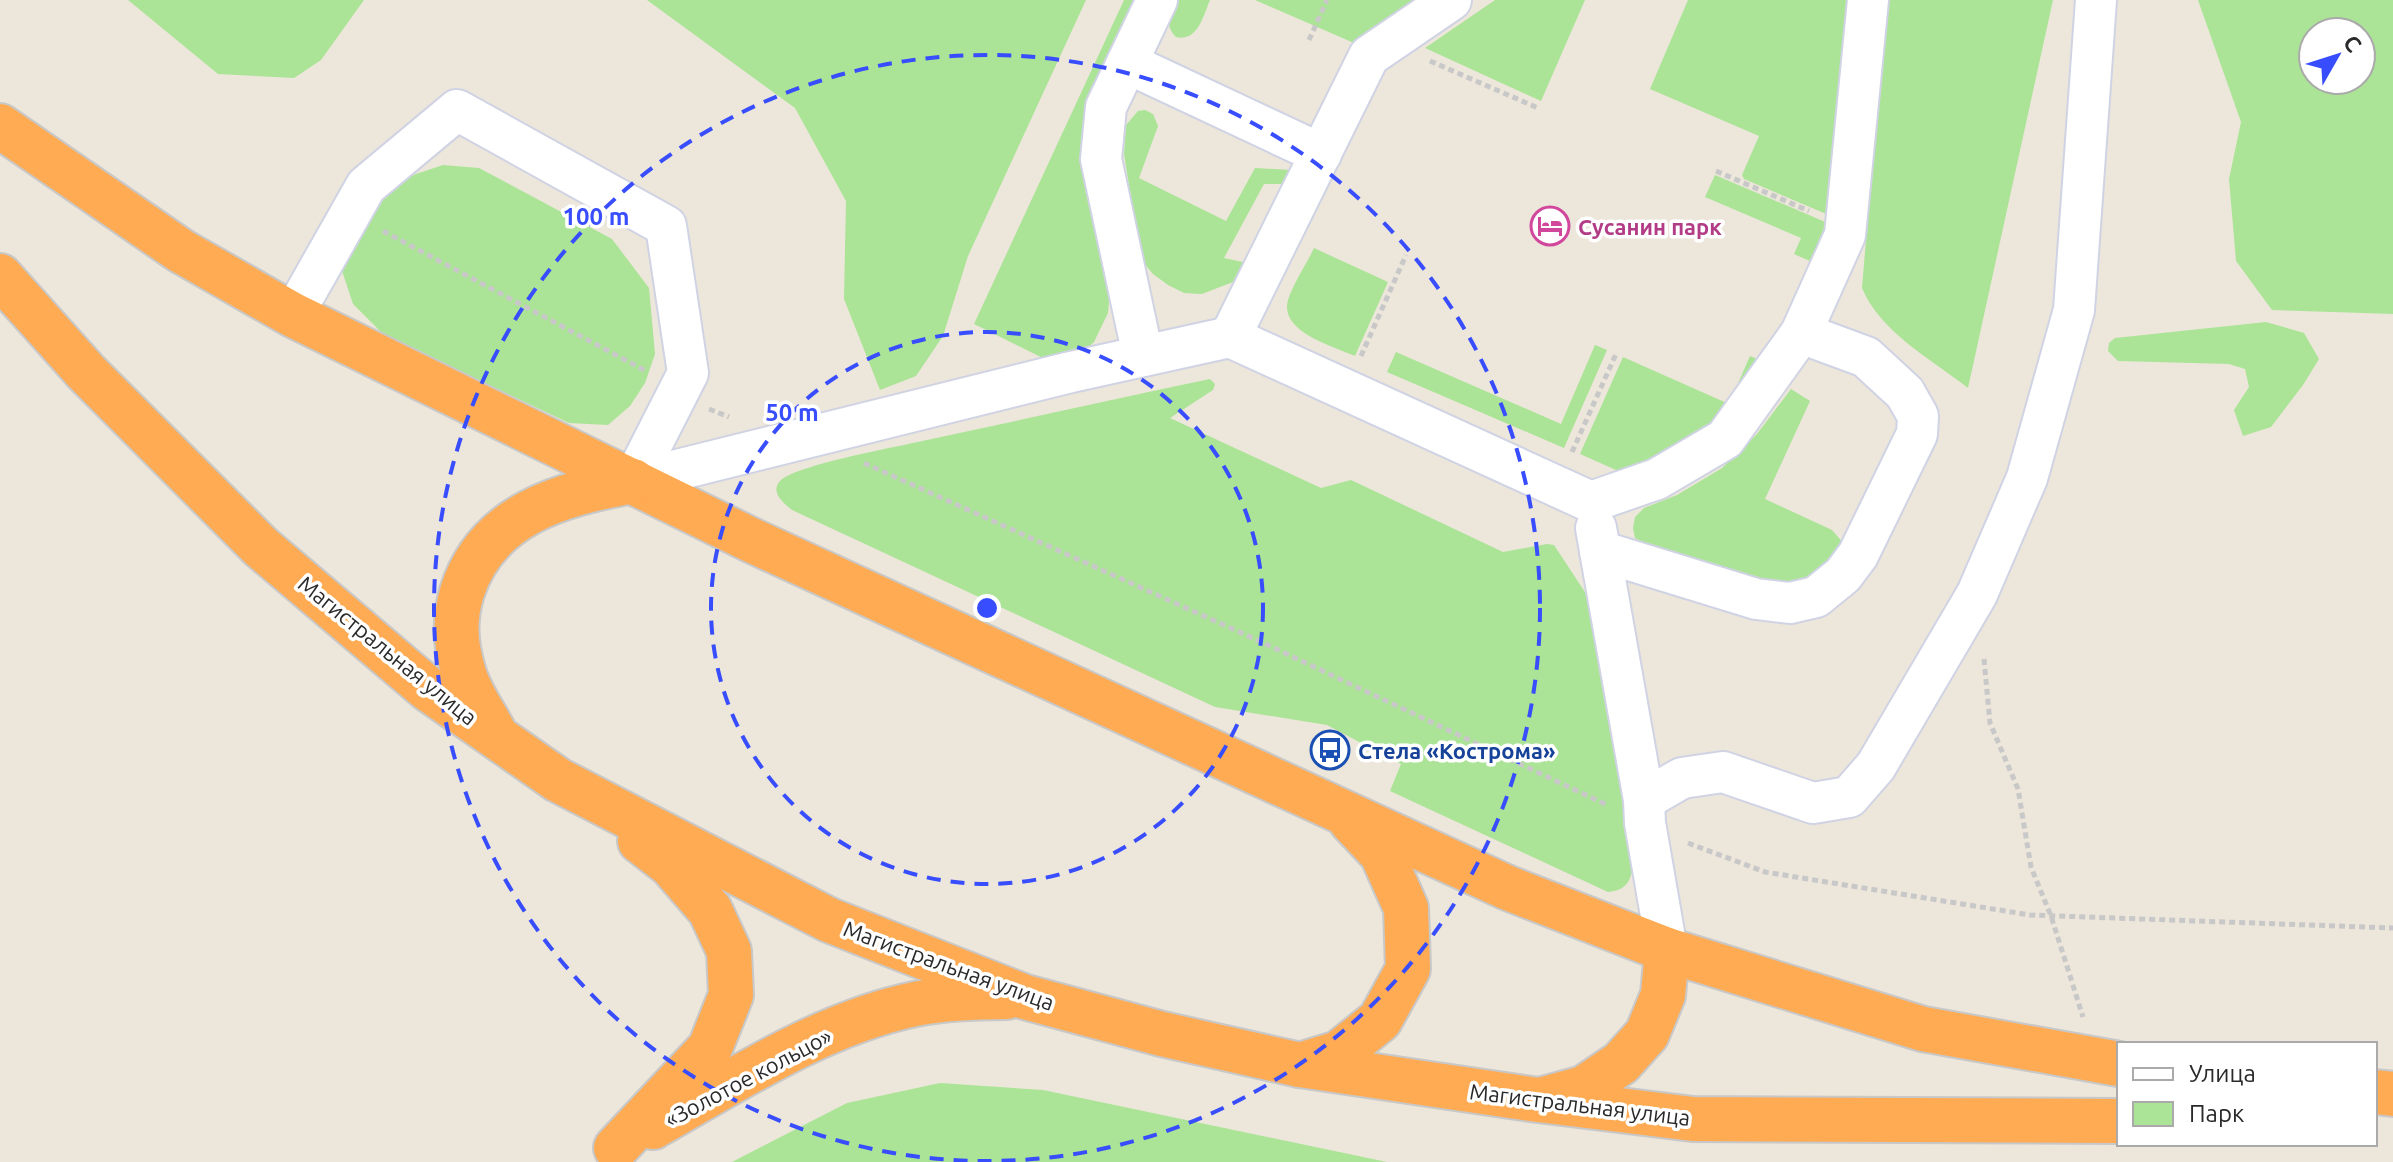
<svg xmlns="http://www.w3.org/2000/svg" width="2393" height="1162" viewBox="0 0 2393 1162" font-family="Ubuntu,sans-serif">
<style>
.green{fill:#abe496;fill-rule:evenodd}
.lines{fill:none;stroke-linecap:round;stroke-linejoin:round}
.minor-casing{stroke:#d0d3e3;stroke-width:44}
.highway-casing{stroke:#c8c8c8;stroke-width:48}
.path{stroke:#c8c8c8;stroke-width:5;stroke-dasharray:6 4;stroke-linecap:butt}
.minor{stroke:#fff;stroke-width:40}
.highway{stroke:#ffab53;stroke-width:44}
.ring{fill:none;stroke:#384dfd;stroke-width:4;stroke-dasharray:14 10}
.labels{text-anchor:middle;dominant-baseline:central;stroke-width:7;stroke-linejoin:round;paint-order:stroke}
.hotel-label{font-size:22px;font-weight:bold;fill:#b23c85;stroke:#fff;text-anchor:start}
.street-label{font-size:22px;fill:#2a2a2a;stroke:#fff}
.transit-label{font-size:22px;font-weight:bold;fill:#164399;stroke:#fff;text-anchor:start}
.centre{fill:#384dfd;stroke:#fff;stroke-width:4}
.ring-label{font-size:24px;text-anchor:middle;font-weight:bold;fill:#384dfd;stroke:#fff;stroke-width:7;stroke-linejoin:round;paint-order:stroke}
</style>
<rect width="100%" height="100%" fill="#ece6db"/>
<g class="green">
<path d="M 128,0 L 364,0 L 321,60 L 294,78 L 218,74 Z"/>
<path d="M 647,0 L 1086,0 L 968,256 L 943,336 L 916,376 L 880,390 L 844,299 L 846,201 L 795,108 Z"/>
<path d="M 1124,0 L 1146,0 L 1098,104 L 1111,279 L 1108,313 L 1094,342 L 1077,357 L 1059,366 L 974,324 Z"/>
<path d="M 1174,0 L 1210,0 C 1203,16 1198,42 1176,37 C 1165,26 1168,13 1174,0 Z"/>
<path d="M 1255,0 L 1422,0 L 1364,42 L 1354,43 Z"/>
<path d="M 1495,0 L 1585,0 L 1541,101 L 1425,48 Z"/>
<path d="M 1688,0 L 1862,0 L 1838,219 L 1744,179 L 1742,175 L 1759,136 L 1650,89 Z"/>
<path d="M 1886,0 L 2053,0 L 1968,388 C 1931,359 1880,332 1862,288 Z"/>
<path d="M 2198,0 L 2393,0 L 2393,314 L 2272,310 L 2236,261 L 2229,179 L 2241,122 ZM 2313,32 L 2361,32 L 2361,80 L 2313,80 Z"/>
<path d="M 1145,110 L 1153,114 L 1158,126 L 1139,178 L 1226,221 L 1255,168 L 1291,170 L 1285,184 L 1264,184 L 1224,258 L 1247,263 L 1233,282 L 1202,294 L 1184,293 L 1168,285 L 1153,274 L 1141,260 L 1124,154 L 1126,125 L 1138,111 Z"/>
<path d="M 443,165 L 479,168 L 612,239 L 649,288 L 655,354 L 645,383 L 630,406 L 608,425 L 569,423 L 384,335 L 353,304 L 341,268 L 388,189 L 416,174 Z"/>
<path d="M 1715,175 L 1837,227 L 1821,266 L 1794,254 L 1801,238 L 1705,197 Z"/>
<path d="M 1314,248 L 1388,282 L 1355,356 C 1333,346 1279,332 1288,300 C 1294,282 1306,265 1314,248 Z"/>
<path d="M 2266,322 L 2304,333 L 2319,359 L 2303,385 L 2271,427 L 2243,436 L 2234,410 L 2249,387 L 2245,369 L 2229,364 L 2118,361 L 2108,351 L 2109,343 L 2115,338 Z"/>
<path d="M 1595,345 L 1607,350 L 1564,448 L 1387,372 L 1396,352 L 1561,424 Z"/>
<path d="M 1750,356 L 1771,365 L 1720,432 L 1629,472 L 1616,470 L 1580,454 L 1623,357 L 1729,404 Z"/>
<path d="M 1210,379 L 1215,384 L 1213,390 L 1170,418 L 1321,488 L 1351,480 L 1503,552 L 1547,544 L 1554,545 L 1602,618 L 1634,860 C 1631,879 1629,890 1608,892 L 1390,791 L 1401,764 L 1327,725 L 1215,707 L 792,510 C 783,503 770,492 780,481 C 795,465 901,446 927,440 C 1021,420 1115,399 1210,379 Z"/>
<path d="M 1791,389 L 1810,401 L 1765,499 L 1832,530 L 1845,545 L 1814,582 L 1783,587 L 1648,545 L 1635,538 L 1633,528 L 1635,517 L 1644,508 L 1677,495 L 1722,468 L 1757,434 Z"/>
<path d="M 940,1083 L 1043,1090 L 1387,1162 L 732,1162 L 847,1103 Z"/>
</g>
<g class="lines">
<defs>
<g id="minor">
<path d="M 1127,63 L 1321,154"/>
<path d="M 293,315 L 366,186 L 457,110 L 666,226 L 688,373 L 633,481"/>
<path d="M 1230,337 L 1369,56 L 1451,0"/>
<path d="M 1143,356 L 1101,159 L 1106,107 L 1157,0"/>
<path d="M 633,481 L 1071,372 L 1230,337 L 1591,502 L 1657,479 L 1725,439 L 1801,333 L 1845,235 L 1868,0"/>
<path d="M 1596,528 L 1644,800 L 1645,823 L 1667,950"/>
<path d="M 1600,551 L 1756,599 L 1790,603 L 1816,597 L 1843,575 L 1858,555 L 1917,434 L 1918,416 L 1905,393 L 1866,357 L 1801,333"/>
<path d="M 1644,800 L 1682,778 L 1723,772 L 1813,803 L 1849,797 L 1876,766 L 1977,594 L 2027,478 L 2074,310 L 2096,0"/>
</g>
<g id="highway">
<path d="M 0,126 L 181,251 L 293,315 L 751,540 L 1508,888 L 1667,950 L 1923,1029 L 2119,1064"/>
<path d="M 0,276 L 86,372 L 261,547 L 428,689 L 558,780 L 829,920 L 1025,997 L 1162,1034 L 1300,1065 L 1538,1100 L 1693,1119 L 2119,1121"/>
<path d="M 493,730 C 483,711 468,691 463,670 C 455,643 454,619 462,592 C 487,514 561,494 633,481"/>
<path d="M 1300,1065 L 1339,1053 L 1380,1020 L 1408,969 L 1406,908 L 1382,854 L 1351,821"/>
<path d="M 2375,1092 L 2393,1094"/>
<path d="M 1544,1099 L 1584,1088 L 1621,1063 L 1647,1034 L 1663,995 L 1667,950"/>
<path d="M 653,1127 C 736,1080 820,1024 915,1004 C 945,998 976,997 1007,997"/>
<path d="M 616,1148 L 710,1048 L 731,995 L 729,951 L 710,910 L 671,865 L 640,841"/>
</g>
</defs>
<use href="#minor" class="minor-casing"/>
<use href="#highway" class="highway-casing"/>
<g class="path">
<path d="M 1309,40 L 1327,0"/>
<path d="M 1430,61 L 1538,108"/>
<path d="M 1716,171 L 1809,211"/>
<path d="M 383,231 L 646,371"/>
<path d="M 1361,356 L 1406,255"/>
<path d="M 709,409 L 729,417"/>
<path d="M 1572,452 L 1616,354"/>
<path d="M 864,463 L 1255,639 L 1607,805"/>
<path d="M 1984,659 L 1990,723 L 2018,789 L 2031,867 L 2051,916 L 2083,1017"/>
<path d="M 1688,843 L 1765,872 L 2030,915 L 2393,928"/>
</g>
<use href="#minor" class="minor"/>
<use href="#highway" class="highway"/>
</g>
<g class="ring">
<circle cx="987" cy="608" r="276"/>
<circle cx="987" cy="608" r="553"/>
</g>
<defs>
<symbol id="hotel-ring" viewBox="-11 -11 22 22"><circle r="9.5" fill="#fff" stroke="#d1479c" stroke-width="1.5"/><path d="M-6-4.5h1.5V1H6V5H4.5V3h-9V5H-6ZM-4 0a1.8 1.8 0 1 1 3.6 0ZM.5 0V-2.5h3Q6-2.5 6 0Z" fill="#d1479c"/></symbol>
<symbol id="bus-ring" viewBox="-11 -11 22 22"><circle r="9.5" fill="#fff" stroke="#1a4fb4" stroke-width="1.5"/><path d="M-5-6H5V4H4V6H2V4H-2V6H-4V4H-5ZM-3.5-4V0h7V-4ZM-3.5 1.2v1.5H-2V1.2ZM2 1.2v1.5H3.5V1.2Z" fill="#1a4fb4"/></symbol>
</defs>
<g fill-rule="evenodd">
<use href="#hotel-ring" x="1528" y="204" width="44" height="44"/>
<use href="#bus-ring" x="1308" y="728" width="44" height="44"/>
</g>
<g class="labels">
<g class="hotel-label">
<text x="1578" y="226">Сусанин парк</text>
</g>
<g class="street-label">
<text transform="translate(388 650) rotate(39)">Магистральная улица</text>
<text transform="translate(949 965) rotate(20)">Магистральная улица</text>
<text transform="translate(748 1077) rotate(-28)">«Золотое кольцо»</text>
<text transform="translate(1580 1104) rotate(7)">Магистральная улица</text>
</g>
<g class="transit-label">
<text x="1358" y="750">Стела «Кострома»</text>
</g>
</g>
<circle cx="987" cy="608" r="12" class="centre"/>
<g class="ring-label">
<text x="596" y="225">100 m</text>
<text x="792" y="421">50 m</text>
</g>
<rect x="2117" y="1042" width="260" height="104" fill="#ffffff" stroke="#aaaaaa" stroke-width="2"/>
<rect x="2133" y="1068" width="40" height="12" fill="#ffffff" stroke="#aaaaaa" stroke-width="2"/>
<text x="2189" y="1082" font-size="24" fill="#2a2a2a">Улица</text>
<rect x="2133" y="1102" width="40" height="24" fill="#abe496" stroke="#aaaaaa" stroke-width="2"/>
<text x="2189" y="1122" font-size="24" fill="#2a2a2a">Парк</text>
<g transform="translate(2337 56) rotate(51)"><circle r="38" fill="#ffffff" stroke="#aaaaaa" stroke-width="2"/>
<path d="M0-6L14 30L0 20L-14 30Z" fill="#384dfd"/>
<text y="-12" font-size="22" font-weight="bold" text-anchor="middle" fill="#2a2a2a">С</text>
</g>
</svg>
